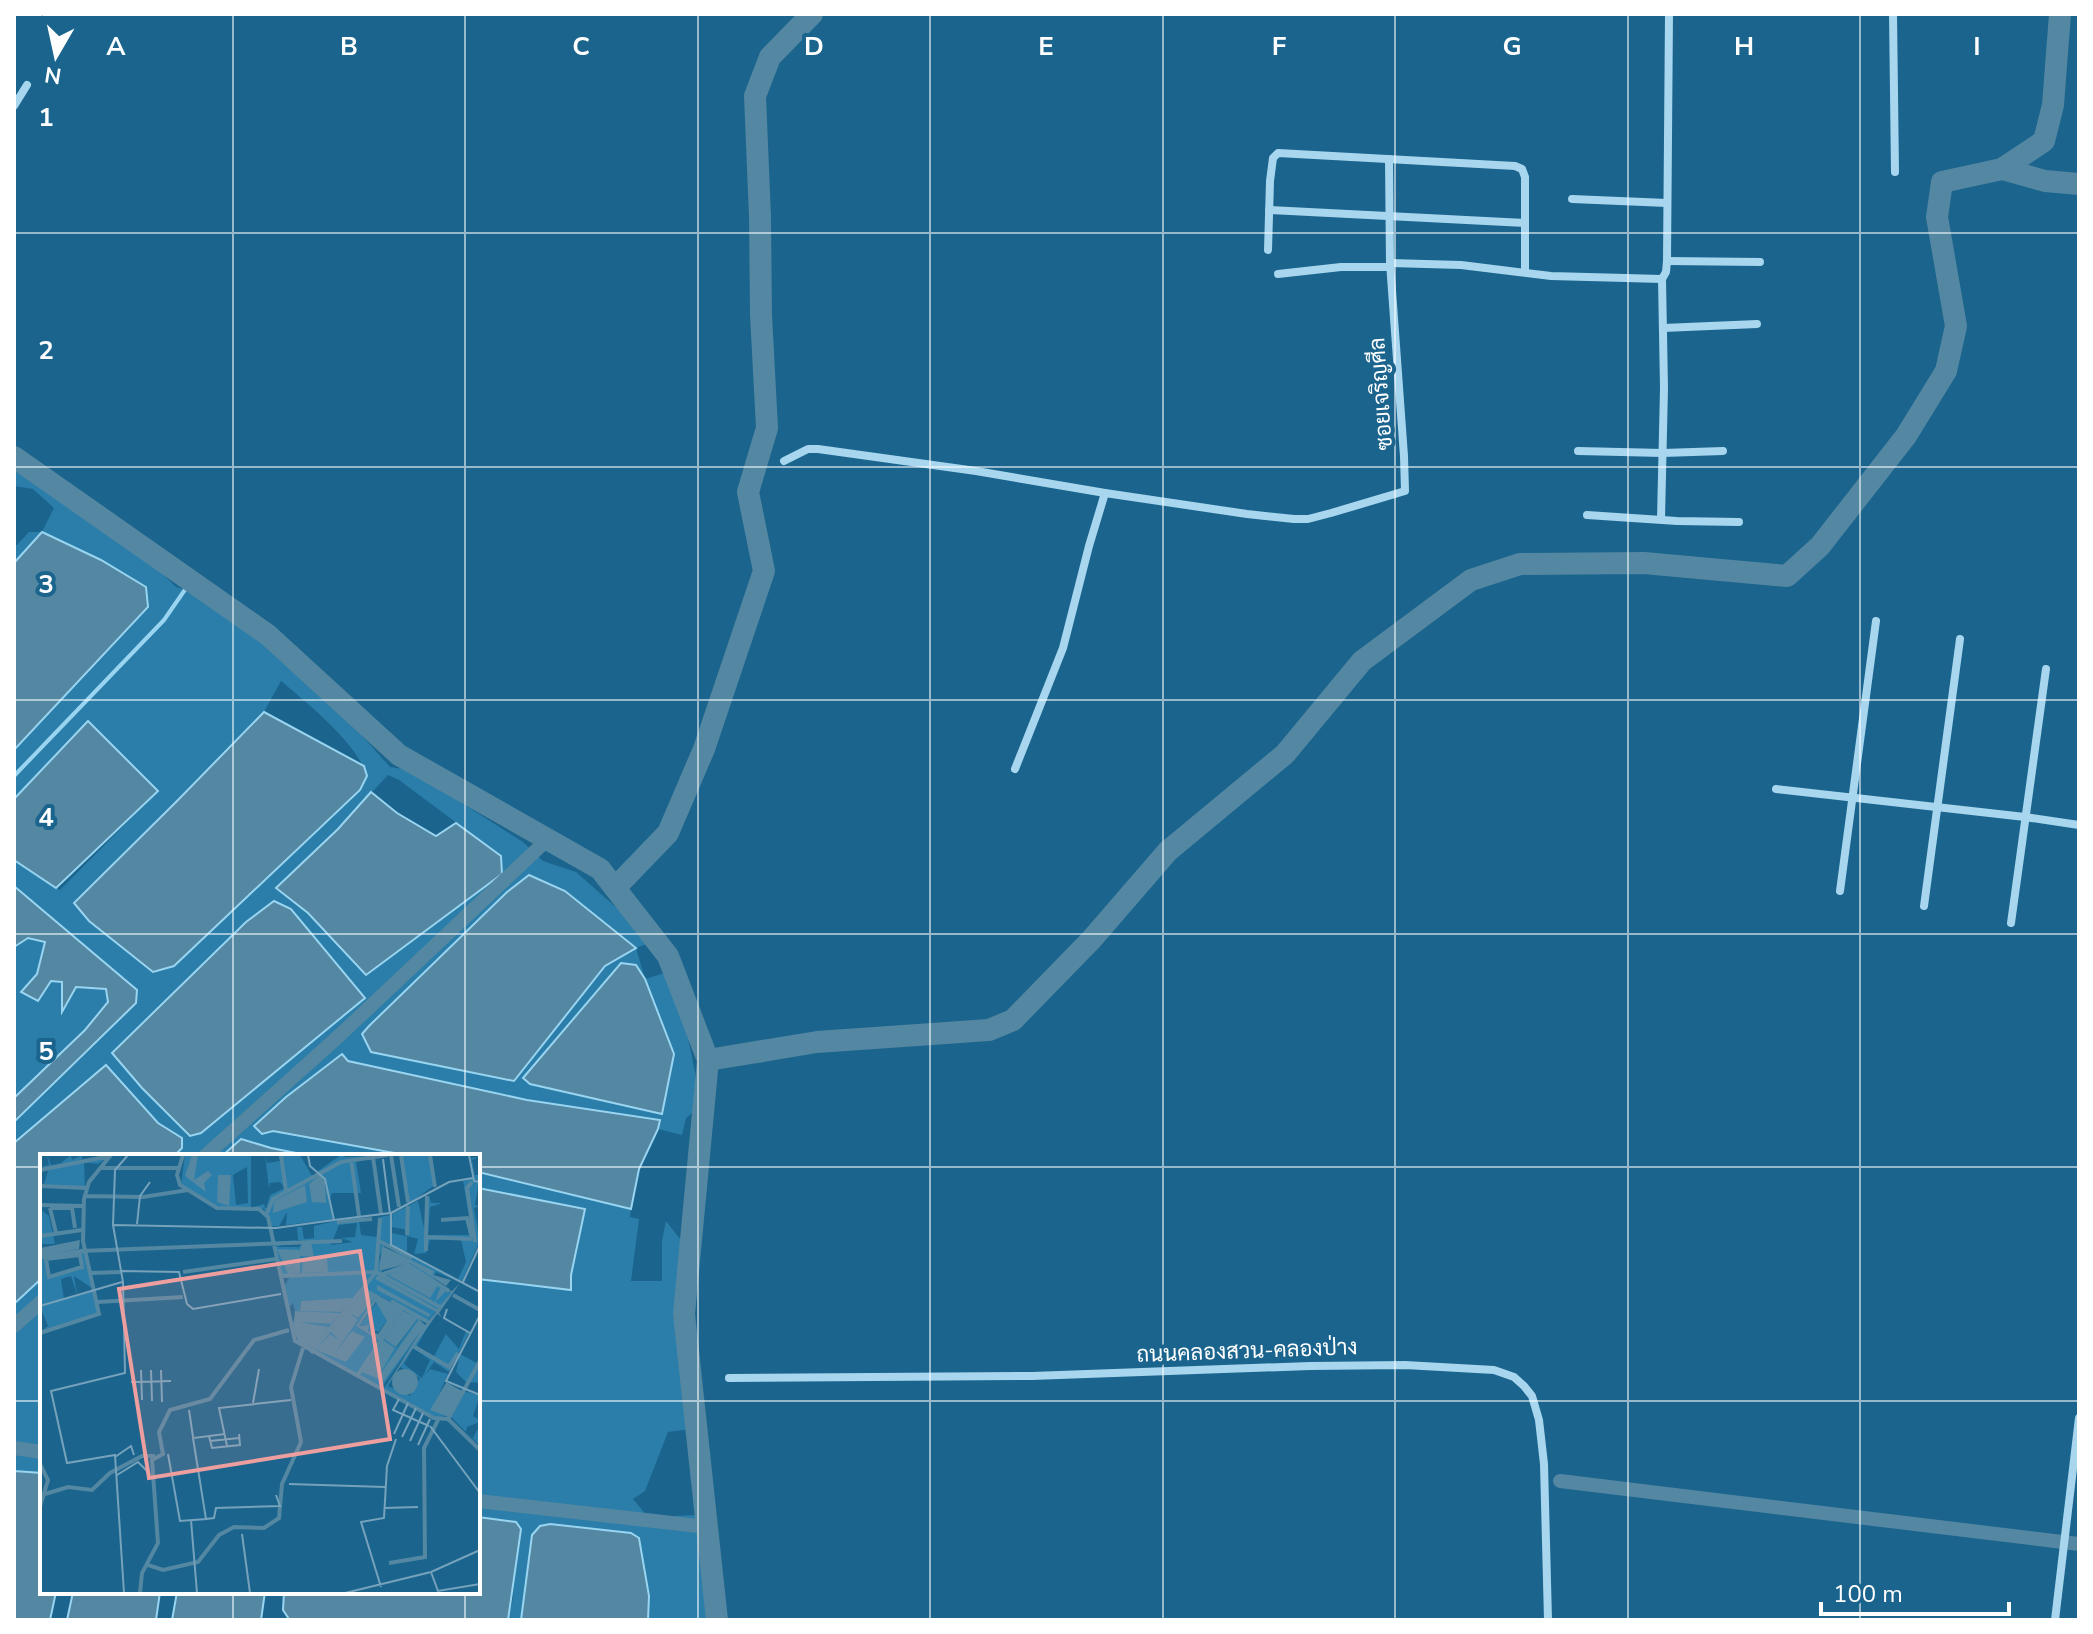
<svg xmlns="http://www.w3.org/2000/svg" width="2093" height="1634" viewBox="0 0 2093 1634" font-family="'Nunito Sans',Sarabun,sans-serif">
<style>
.green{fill:#2a7ea9;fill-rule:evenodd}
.water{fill:#5387a2;stroke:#99d4f0;stroke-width:2}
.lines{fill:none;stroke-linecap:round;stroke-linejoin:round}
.stream{stroke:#99d4f0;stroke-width:4}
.canal{stroke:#5387a2;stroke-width:14}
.river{stroke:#5387a2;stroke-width:22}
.minor{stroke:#a7d6ee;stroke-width:8}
.grid{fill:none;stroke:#fff;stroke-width:2;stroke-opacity:0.55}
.labels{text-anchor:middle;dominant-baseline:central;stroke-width:8;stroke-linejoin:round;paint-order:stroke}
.street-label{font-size:22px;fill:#fff;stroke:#1a648d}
.inset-river{fill:none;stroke:#5387a2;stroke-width:4}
.inset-road{fill:none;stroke:#76a2bb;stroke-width:2}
.view{fill:#ed9e9e;fill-opacity:0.15;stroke:#ed9e9e;stroke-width:4}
.inset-edge{fill:none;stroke:#fff;stroke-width:4}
.grid-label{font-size:26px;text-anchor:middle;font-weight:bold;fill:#fff;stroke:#1a648d;stroke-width:8;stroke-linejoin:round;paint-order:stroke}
</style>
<rect width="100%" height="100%" fill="#1a648d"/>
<g class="green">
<path d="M 14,462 L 145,557 L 176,587 L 197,593 L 287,663 L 348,720 L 390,767 L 410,770 L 523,842 L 543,861 L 576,872 L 619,910 L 649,943 L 636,948 L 645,979 L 665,973 L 685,1023 L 695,1072 L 696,1110 L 686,1118 L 682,1135 L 658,1129 L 660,1120 L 527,1100 L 347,1061 L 342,1054 L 286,1097 L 255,1127 L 262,1134 L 273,1131 L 411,1156 L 311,1156 L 270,1148 L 241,1139 L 222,1156 L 174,1156 L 182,1148 L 182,1138 L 158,1123 L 106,1065 L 14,1143 L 14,1120 L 137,990 L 14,886 L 14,860 L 60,890 L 158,791 L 88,721 L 14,799 L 14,750 L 148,607 L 42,532 L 14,563 L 14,548 L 29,532 L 42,532 L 54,508 L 33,489 L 14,486 ZM 281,681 C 307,703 357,743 367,776 L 360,790 L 174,966 L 153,972 L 89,922 L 74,903 L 177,801 L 264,712 ZM 388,775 L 399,780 L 501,856 L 367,975 L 308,913 L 276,887 L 338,829 ZM 566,891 L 635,948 L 605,966 ZM 275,901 L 201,1133 L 190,1136 L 142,1088 L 113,1053 L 246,922 Z"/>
<path d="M 28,938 L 45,941 L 37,974 L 22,992 L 51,980 L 63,982 L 63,1010 L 76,986 L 106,989 L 108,1002 L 85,1030 L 14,1098 L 14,947 Z"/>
<path d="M 478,1172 L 631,1209 L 630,1217 L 639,1219 L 631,1281 L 662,1281 L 662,1241 L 666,1221 L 684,1244 L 680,1293 L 683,1370 L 691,1429 L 668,1432 L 645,1491 L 633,1499 L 648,1517 L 697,1515 L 712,1620 L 648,1620 L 649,1596 L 639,1538 L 532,1535 L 521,1620 L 508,1620 L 513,1598 L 516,1522 L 478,1517 L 478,1279 L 570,1290 C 571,1262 582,1236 584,1208 L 478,1188 Z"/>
<path d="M 42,1278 L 42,1473 L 14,1471 L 14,1304 Z"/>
</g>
<g class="water">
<path d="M 42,532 L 101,560 L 146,587 L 148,607 L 14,750 L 14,563 Z"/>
<path d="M 264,712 L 364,766 L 367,776 L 360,790 L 174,966 L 153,972 L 89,921 L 74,903 L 177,801 Z"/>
<path d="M 88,721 L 158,791 L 56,888 L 14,860 L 14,799 Z"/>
<path d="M 371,792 L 397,813 L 436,836 L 456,823 L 501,856 L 502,874 L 366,975 L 308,913 L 276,888 L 338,829 Z"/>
<path d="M 529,875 L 565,891 L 636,948 L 605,966 L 514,1081 L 371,1052 L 362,1034 L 369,1026 L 507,892 Z"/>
<path d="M 14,886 L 137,990 L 136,1003 L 14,1122 L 14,1098 L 85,1030 L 108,1002 L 106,989 L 76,987 L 62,1012 L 62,982 L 51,981 L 38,1001 L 21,992 L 37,974 L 45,942 L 28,938 L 14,947 Z"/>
<path d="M 274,901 L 291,909 L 365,998 L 201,1133 L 190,1136 L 142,1088 L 112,1053 L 246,922 Z"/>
<path d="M 621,963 L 636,965 L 645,979 L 674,1054 L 662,1114 L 530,1084 L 523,1078 Z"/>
<path d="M 342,1054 L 348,1061 L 527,1100 L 660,1120 L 658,1129 L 639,1169 L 631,1209 L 478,1172 L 478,1156 L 411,1156 L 273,1131 L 262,1134 L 254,1126 L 286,1097 Z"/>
<path d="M 106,1065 L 158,1123 L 182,1138 L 182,1148 L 174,1156 L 42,1156 L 42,1278 L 14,1304 L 14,1143 Z"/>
<path d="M 241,1139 L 271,1148 L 311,1156 L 222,1156 Z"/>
<path d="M 478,1188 L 585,1209 L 571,1275 L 571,1290 L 478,1279 Z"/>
<path d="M 14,1471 L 42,1473 L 42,1592 L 56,1592 L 50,1620 L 14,1620 Z"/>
<path d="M 478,1517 L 516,1522 L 521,1529 L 508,1620 L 303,1620 L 289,1619 L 283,1610 L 284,1592 L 478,1592 Z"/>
<path d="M 550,1524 L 631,1533 L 639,1538 L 649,1596 L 648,1620 L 521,1620 L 532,1535 L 540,1526 Z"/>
<path d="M 73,1592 L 160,1592 L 156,1620 L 67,1620 Z"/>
<path d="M 177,1592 L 265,1592 L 261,1620 L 172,1620 Z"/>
</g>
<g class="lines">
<path class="stream" d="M 14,776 L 164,620 L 191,581"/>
<g class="canal">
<path d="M 205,1156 L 340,1035 L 548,839"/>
<path d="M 14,1326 L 42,1301"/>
<path d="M 14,1448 L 42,1452"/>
<path d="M 1560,1481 L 2079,1544"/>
<path d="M 478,1501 L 707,1527"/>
</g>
<g class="river">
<path d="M 2002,169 L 2045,181 L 2079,184"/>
<path d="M 14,457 L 268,635 L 399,755 L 600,869 L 668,956 L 708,1060 L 684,1314 L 717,1620"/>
<path d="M 615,888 L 668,833 L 704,749 L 764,571 L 748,492 L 767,428 L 761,315 L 760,217 L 755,96 L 770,57 L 812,14"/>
<path d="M 708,1060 L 817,1042 L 989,1030 L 1013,1020 L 1091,940 L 1168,851 L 1285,754 L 1362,661 L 1471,580 L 1520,564 L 1644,563 L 1787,576 L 1820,546 L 1906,436 L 1946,371 L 1956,326 L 1937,217 L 1942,182 L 2002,169 L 2044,141 L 2053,105 L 2060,14"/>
</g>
<g class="minor">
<path d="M 1893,14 L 1895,172"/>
<path d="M 14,106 L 27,85"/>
<path d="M 1572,199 L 1667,203"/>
<path d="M 1269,210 L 1525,223"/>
<path d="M 1268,250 L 1270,181 L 1273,158 L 1278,153 L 1515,166 L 1522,169 L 1525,177 L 1525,272"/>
<path d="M 1667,261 L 1760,262"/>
<path d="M 1390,263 L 1461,265 L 1551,276 L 1662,279 L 1666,272 L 1667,261 L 1669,14"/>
<path d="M 1278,274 L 1341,267 L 1390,267"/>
<path d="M 1663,328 L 1757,324"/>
<path d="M 1578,451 L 1663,453 L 1723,451"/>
<path d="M 784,461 L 808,449 L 818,449 L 976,471 L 1105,493 L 1247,514 L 1294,519 L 1308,519 L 1331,513 L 1405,491 L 1404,456 L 1390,263 L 1389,159"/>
<path d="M 1587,515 L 1677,521 L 1739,522"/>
<path d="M 1661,519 L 1664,388 L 1662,279"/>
<path d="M 1015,769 L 1063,648 L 1089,546 L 1105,493"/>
<path d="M 1776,789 L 2025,817 L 2079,825"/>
<path d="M 1840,891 L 1876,621"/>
<path d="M 1924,906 L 1960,639"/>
<path d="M 2011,923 L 2046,669"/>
<path d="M 729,1378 L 1032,1376 L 1310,1366 L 1405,1365 L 1494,1370 L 1514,1377 L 1524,1386 L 1532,1396 L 1539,1420 L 1544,1464 L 1548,1620"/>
<path d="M 2055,1620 L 2079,1418"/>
</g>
</g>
<path class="grid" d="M 233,14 L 233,1156M 465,14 L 465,1156M 698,14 L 698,1620M 930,14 L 930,1620M 1163,14 L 1163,1620M 1395,14 L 1395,1620M 1628,14 L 1628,1620M 1860,14 L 1860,1620M 14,233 L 2079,233M 14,467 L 2079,467M 14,700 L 2079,700M 14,934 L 2079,934M 14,1167 L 42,1167M 478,1167 L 2079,1167M 14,1401 L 42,1401M 478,1401 L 2079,1401M 233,1592 L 233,1620M 465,1592 L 465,1620"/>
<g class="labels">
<g class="street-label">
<text transform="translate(1381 394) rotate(-94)">ซอยเจริญศีล</text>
<text transform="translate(1247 1351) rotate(-2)">ถนนคลองสวน-คลองป่าง</text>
</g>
</g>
<g transform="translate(40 1154)">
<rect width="440" height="440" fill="#1a648d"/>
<path d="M 7,1 L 11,11 L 22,9 L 20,1 L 22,8 L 31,1 L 32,6 L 42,1 L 42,7 L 68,3 L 58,10 L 44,8 L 45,33 L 0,31 L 4,30 L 8,17 L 0,16 L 8,14 L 0,13 L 9,11 ZM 145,1 L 211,1 L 211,53 L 178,53 L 141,30 ZM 207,13 L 208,49 L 196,51 L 193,21 ZM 225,1 L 227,9 L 240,7 L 239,1 L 260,1 L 272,22 L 278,20 L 285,27 L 293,65 L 246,71 L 247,58 L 239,72 L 232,72 L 224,55 L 213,53 L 224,50 L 226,55 L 230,41 L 245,34 L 240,28 L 230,29 L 229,35 ZM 301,1 L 306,3 L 357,1 L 316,7 L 321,39 L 292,39 L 290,44 L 278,17 ZM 360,1 L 391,1 L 396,30 L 367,51 ZM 440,3 L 432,6 L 435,21 L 440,21 L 435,51 L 440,52 L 434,54 L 440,86 L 422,127 L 418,125 L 426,108 L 421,86 L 390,86 L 386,99 L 374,100 L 378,85 L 367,82 L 367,98 L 352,91 L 352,79 L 366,82 L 367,76 L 352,73 L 350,90 L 419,128 L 396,118 L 393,124 L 411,139 L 388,167 L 379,166 L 359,195 L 365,198 L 386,171 L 342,233 L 258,188 L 251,167 L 291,170 L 300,160 L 255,157 L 253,149 L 248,154 L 244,133 L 249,124 L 242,123 L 237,109 L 235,88 L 257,86 L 236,93 L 259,93 L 264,87 L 258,86 L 257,73 L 262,73 L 264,85 L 274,84 L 274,72 L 295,67 L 319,67 L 321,81 L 337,83 L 340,63 L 351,61 L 353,66 L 352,60 L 378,47 L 385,78 L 389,41 L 391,49 L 402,49 L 390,53 L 388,81 L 432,81 L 423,27 L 434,24 L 431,4 ZM 317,69 L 315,83 L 301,84 L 313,88 L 291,91 L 299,71 ZM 344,92 L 351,94 L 369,109 L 342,118 L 339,103 ZM 340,142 L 361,154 L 339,187 L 316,172 ZM 312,145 L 301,158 L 260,155 L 261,147 ZM 363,157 L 377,165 L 357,193 L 344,185 ZM 0,55 L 9,62 L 15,90 L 0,90 ZM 44,95 L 53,135 L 34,122 L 37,141 L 31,122 L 21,125 L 24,145 L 0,152 L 0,102 ZM 39,99 L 44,113 L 8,124 L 5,104 ZM 53,137 L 58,161 L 0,178 L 8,172 L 0,153 ZM 337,148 L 347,167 L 336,181 L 338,177 L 328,178 L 327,171 L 319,172 ZM 390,169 L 377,192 L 393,204 L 406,180 L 419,195 L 426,177 L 429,179 L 409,218 L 394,208 L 384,222 L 390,215 L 408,220 L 392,256 L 408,261 L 422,237 L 440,241 L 433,262 L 440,266 L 440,268 L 427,273 L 426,278 L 433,284 L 440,270 L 440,292 L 410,262 L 395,263 L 344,234 ZM 373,194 L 390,206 L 382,224 L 364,210 ZM 360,213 L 380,224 L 370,242 L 348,232 ZM 420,200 L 437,209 L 440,204 L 440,229 L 426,228 L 416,218 Z" fill="#2a7ea9" fill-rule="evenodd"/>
<path d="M 152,1 L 158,1 L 154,26 L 168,17 L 172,21 L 164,29 L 166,38 L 145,22 ZM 178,21 L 191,21 L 189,52 L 177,48 ZM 280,21 L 285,27 L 286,49 L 272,48 L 269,30 ZM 265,31 L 267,48 L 233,59 L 234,47 ZM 40,86 L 39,95 L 0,102 L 0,94 ZM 271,88 L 274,103 L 260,102 L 260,119 L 248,120 L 237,95 L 260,96 L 262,90 ZM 342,92 L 394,117 L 393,121 L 411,126 L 406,132 L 370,109 L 339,117 ZM 287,104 L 288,118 L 262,119 L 263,106 ZM 368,112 L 398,131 L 390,144 L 348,121 ZM 338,121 L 397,155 L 411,139 L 407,136 L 395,148 L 400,134 L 412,137 L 420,129 L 399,159 L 402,163 L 397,160 L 345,234 L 380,178 L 344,227 L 322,218 L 343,186 L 355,194 L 338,223 L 379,165 L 385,171 L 396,158 L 335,125 ZM 337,131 L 390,160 L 389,163 L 337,136 ZM 325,134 L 361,154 L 339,187 L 316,172 L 336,143 L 318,164 L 309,158 L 318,166 L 294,200 L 312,177 L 325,183 L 306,208 L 276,196 L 290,180 L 299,186 L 290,177 ZM 336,148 L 347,167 L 338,180 L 328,177 L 329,171 L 319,172 ZM 313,144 L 301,158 L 260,157 L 261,147 ZM 255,157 L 299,159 L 300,160 L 291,170 L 258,168 L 289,173 L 273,194 L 259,188 L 253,176 ZM 363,157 L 378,164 L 356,193 L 344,185 ZM352 228a13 13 0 1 1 26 0a13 13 0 1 1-26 0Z" fill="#5387a2" fill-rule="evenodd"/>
<path class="inset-river" d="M 143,1 L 137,21 L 140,31 L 177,54 L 219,55 L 228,63 L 255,187 L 394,264 L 408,265 L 440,296M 241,1 L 246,37M 351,1 L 359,53M 361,1 L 368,48M 390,1 L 395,33M 333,3 L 341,60M 311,5 L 319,62M 61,14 L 138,14M 0,16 L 70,2M 432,28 L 427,34 L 435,88M 0,32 L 47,34M 45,42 L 103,43 L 148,36M 0,51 L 44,52M 10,54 L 32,54 L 35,74M 10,54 L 16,79M 226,61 L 233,45 L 301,8 L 348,1M 401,66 L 427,64 L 432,84M 297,68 L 332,65M 367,81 L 368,52M 0,82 L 42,76M 386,82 L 387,42M 339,87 L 372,104M 386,97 L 386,83 L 432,85M 40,101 L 42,113 L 9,123 L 6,105 ZM 0,103 L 41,97 L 302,87M 143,118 L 236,105M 51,119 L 81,118M 341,121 L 368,111 L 409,137M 240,122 L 336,118 L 400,153M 413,141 L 440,156M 351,147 L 388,168M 58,148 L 143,143M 0,179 L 59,160 L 43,87 L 44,45 L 49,28 L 71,1M 373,192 L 409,213 L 418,199M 271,199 L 336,118 L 340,64M 317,222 L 363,154M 407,231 L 420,238 L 407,260 L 393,255 ZM 397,255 L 410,233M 400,257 L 412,235M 402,258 L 414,236M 405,260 L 417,237M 408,265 L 440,207M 0,310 L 8,326 L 0,353M 5,340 L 28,333 L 52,336 L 70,319 L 102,302 L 115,302M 349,409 L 385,403 L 384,294 L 399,264M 108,411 L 123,416 L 158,408 L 179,381 L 194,373 L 224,374 L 239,364 L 242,330 L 261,288 L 251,233 L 263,194M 100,439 L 102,419 L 118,389 L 112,306 L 123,300 L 119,278 L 130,256 L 170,245 L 214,186 L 249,176"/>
<path class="inset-road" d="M 268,1 L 270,12 L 285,25 L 294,66 L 351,59 L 351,91 L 440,138M 429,1 L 434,27 L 440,28M 343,5 L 350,60M 351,59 L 409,28 L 433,24M 97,70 L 100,42 L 110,28M 73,71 L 75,16 L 88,1M 82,117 L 139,118 L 147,150 L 153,155 L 241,140M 423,128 L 440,91M 0,152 L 82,128M 407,155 L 404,164 L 430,179M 440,161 L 406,227 L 440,241M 101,216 L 102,246M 111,216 L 112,247M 121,216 L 122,248M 91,228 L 131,227M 359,245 L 353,256 L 389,272M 213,249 L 219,215M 149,256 L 153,283M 390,272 L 440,339M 354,280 L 368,249M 169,282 L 172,294 L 200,291 L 199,280M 362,283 L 376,254M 170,287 L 199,284M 370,287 L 383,259M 378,291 L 390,265M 187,292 L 179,254 L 251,246M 128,300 L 140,367 L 166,365 L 153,284 L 185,280M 75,303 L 91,292 L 94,301M 77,321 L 98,308 L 107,317M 249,330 L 345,333M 344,354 L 378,353M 166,365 L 174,364 L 176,354 L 240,352 L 236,341M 151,366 L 157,439M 202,380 L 210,439M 391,418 L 398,437 L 440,430M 341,433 L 321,368 L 344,364 L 347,312 L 356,285M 84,439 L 75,301 L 27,309 L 11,237 L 85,219 L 83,128 L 73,71 L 236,74 L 294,66M 305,439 L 391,418 L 440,396"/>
<path class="view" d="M 320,97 L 350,285 L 109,324 L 79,135 Z"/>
<rect width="440" height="440" class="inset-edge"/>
</g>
<g class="grid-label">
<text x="116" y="55">A</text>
<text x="349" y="55">B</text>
<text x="581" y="55">C</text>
<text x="814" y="55">D</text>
<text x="1046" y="55">E</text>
<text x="1279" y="55">F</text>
<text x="1512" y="55">G</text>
<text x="1744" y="55">H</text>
<text x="1977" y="55">I</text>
<text x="46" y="126">1</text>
<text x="46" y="359">2</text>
<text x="46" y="593">3</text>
<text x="46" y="826">4</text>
<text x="46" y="1060">5</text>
</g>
<rect width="2093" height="1634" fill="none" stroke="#ffffff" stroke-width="32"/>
<g transform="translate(56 56) rotate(189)" stroke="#1a648d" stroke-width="6" paint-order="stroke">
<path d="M0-6L14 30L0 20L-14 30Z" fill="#ffffff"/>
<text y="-12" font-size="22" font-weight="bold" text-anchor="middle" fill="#ffffff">N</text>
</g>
<path d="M1821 1602v12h188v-12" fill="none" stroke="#ffffff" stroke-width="4"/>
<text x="1833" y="1602" font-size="24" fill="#ffffff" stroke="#1a648d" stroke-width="6" paint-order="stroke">100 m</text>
</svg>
